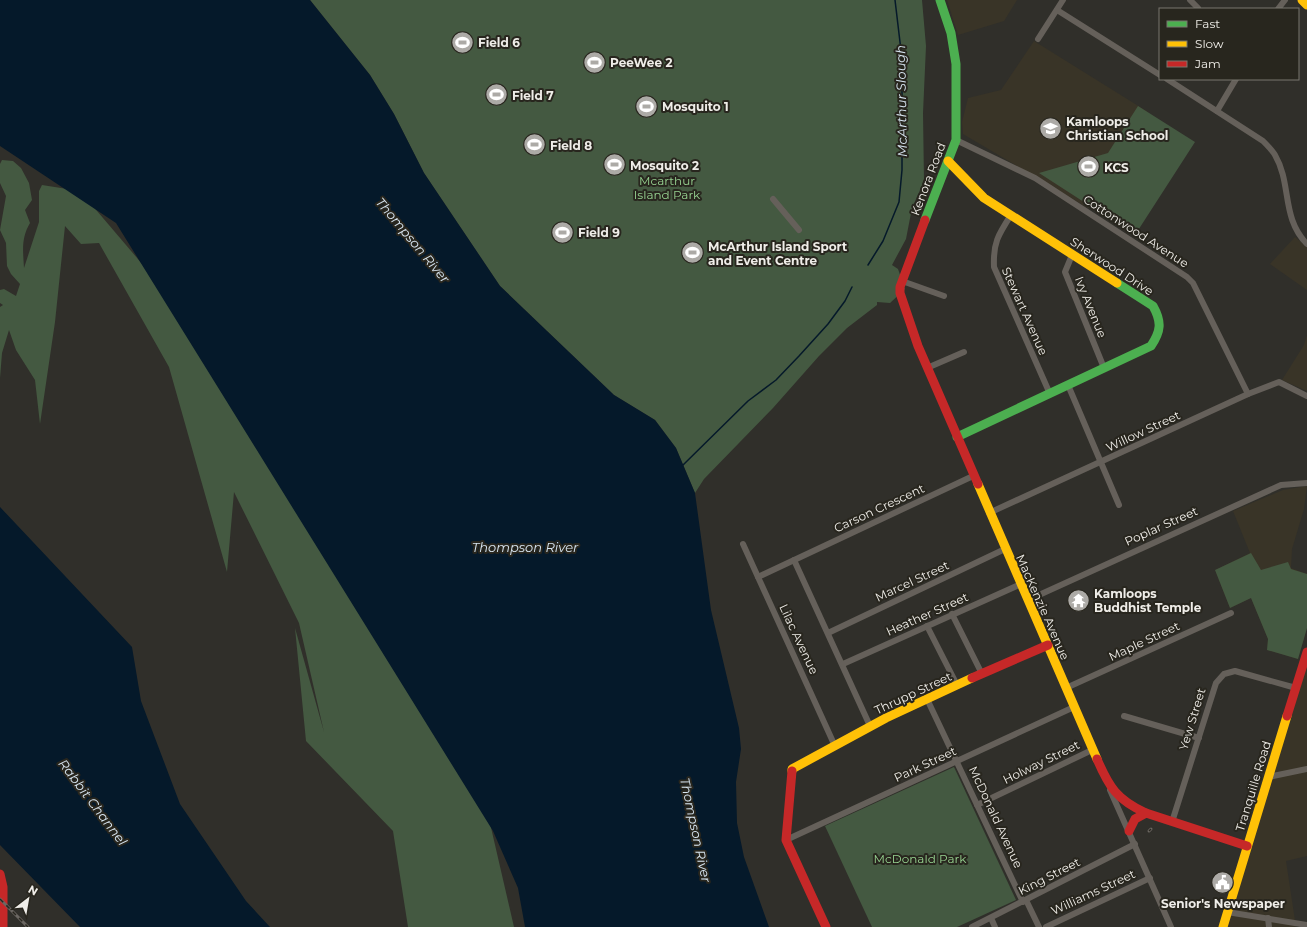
<svg xmlns="http://www.w3.org/2000/svg" width="1307" height="927" viewBox="0 0 1307 927" font-family="Montserrat,sans-serif">
<style>
.built{fill:#393427}
.green{fill:#445941}
.water{fill:#05192a}
.lines{fill:none;stroke-linecap:round;stroke-linejoin:round}
.stream{stroke:#05192a;stroke-width:1.5}
.street{stroke:#65605a;stroke-width:6}
.fast{stroke:#4caf50;stroke-width:9}
.slow{stroke:#ffc107;stroke-width:9}
.jam{stroke:#c62828;stroke-width:9}
.rail-casing{stroke:#6b6762;stroke-width:3}
.rail{stroke:#28261e;stroke-width:1.5;stroke-dasharray:4.5;stroke-linecap:butt}
.labels{text-anchor:middle;dominant-baseline:central;stroke-width:4;stroke-linejoin:round;paint-order:stroke}
.poi-label{font-size:12px;font-weight:bold;fill:#efede8;stroke:#28261e;text-anchor:start}
.street-label{font-size:12px;fill:#efede8;stroke:#28261e}
.park-label{font-size:12px;fill:#97d391;stroke:#28261e}
.water-label{font-size:13px;font-style:italic;fill:#d8e6f2;stroke:#28261e}
</style>
<rect width="100%" height="100%" fill="#302f2a"/>
<g class="built">
<path d="M 947,0 L 1017,0 L 1004,21 L 958,35 Z"/>
<path d="M 1034,41 L 1148,112 L 1088,208 L 963,134 L 962,122 L 968,98 L 1001,90 Z"/>
<path d="M 1295,237 L 1307,247 L 1307,290 L 1270,264 Z"/>
<path d="M 1307,335 L 1307,391 L 1282,380 L 1304,345 Z"/>
<path d="M 1307,486 L 1304,509 L 1292,549 L 1291,568 L 1307,574 L 1307,628 L 1298,659 L 1267,650 L 1268,639 L 1251,598 L 1230,608 L 1215,570 L 1250,553 L 1233,511 L 1283,490 Z"/>
<path d="M 1307,652 L 1307,856 L 1286,861 L 1296,927 L 1222,927 Z"/>
</g>
<g class="green">
<path d="M 310,0 L 922,0 L 926,46 L 923,113 L 924,181 L 912,208 L 906,239 L 892,265 L 898,269 L 905,289 L 890,303 L 877,302 L 877,305 L 847,328 L 819,356 L 773,408 L 704,479 L 695,493 L 676,448 L 655,420 L 614,395 L 500,286 L 424,173 L 394,114 L 370,75 Z"/>
<path d="M 1138,106 L 1195,142 L 1135,235 L 1039,173 L 1108,153 Z"/>
<path d="M 2,160 L 13,161 L 21,168 L 29,183 L 32,200 L 25,210 L 30,223 C 21,238 23,251 24,268 L 39,222 L 39,191 L 42,185 L 80,191 L 166,292 L 468,728 L 514,927 L 408,927 L 393,831 L 306,741 L 295,628 L 324,732 L 299,623 L 234,492 L 227,572 L 169,367 L 99,243 L 81,244 L 65,226 L 55,322 L 40,424 L 35,380 L 16,350 L 9,330 L 2,353 L 0,378 L 0,307 L 3,305 L 0,303 L 0,290 L 4,289 L 16,296 L 20,284 L 11,274 L 7,266 L 6,243 L 0,230 L 6,196 L 0,183 L 0,164 Z"/>
<path d="M 1251,553 L 1261,570 L 1288,562 L 1291,569 L 1307,574 L 1307,628 L 1298,659 L 1267,650 L 1268,639 L 1251,598 L 1230,608 L 1215,570 Z"/>
<path d="M 954,767 L 1016,900 L 957,927 L 872,927 L 825,826 Z"/>
</g>
<g class="water">
<path d="M 0,0 L 310,0 L 370,75 L 394,114 L 424,173 L 500,286 L 614,395 L 655,420 L 676,448 L 695,493 L 711,610 L 739,728 L 741,749 L 736,782 L 737,823 L 744,857 L 769,927 L 525,927 L 518,888 L 493,831 L 116,223 L 0,146 Z"/>
<path d="M 0,507 L 132,647 L 141,701 L 180,804 L 246,901 L 270,927 L 80,927 L 0,845 Z"/>
</g>
<g class="lines">
<g class="stream">
<path d="M 868,265 L 883,241 L 899,202 L 902,170 L 902,59 L 895,0"/>
<path d="M 682,466 L 748,401 L 776,380 L 799,356 L 828,324 L 845,301 L 852,287"/>
</g>
<g class="street">
<path d="M 1190,0 L 1198,8"/>
<path d="M 1278,9 L 1285,0"/>
<path d="M 1057,10 L 1160,75"/>
<path d="M 1038,39 L 1063,0"/>
<path d="M 1167,79 L 1263,141 C 1267,145 1272,150 1275,155 C 1292,184 1281,218 1307,244"/>
<path d="M 1217,111 L 1236,79"/>
<path d="M 956,140 L 1035,178 L 1187,277 L 1193,283 L 1248,394"/>
<path d="M 773,199 L 799,230"/>
<path d="M 1011,215 C 998,235 993,243 994,267 L 1050,394"/>
<path d="M 1072,255 L 1065,272 L 1104,368"/>
<path d="M 902,281 L 944,296"/>
<path d="M 927,368 L 964,352"/>
<path d="M 1068,385 L 1119,505"/>
<path d="M 989,513 L 1248,394 L 1279,382 L 1307,396"/>
<path d="M 743,544 L 834,744"/>
<path d="M 794,560 L 870,726"/>
<path d="M 758,577 L 973,476"/>
<path d="M 1028,600 L 1281,485 L 1307,483"/>
<path d="M 952,614 L 982,674"/>
<path d="M 927,626 L 957,685"/>
<path d="M 828,633 L 1005,549"/>
<path d="M 843,664 L 1021,584"/>
<path d="M 1066,688 L 1231,613"/>
<path d="M 927,699 L 1023,902"/>
<path d="M 1124,716 L 1199,738"/>
<path d="M 1268,777 L 1307,769"/>
<path d="M 1110,790 L 1171,927"/>
<path d="M 977,805 L 1092,750"/>
<path d="M 1172,822 L 1216,683 L 1224,674 L 1235,671 L 1296,688"/>
<path d="M 786,840 L 1074,707"/>
<path d="M 1026,900 L 1039,927"/>
<path d="M 1227,912 L 1307,925"/>
<path d="M 991,918 L 995,927"/>
<path d="M 1268,918 L 1269,927"/>
<path d="M 972,927 L 1135,844"/>
<path d="M 1046,927 L 1150,878"/>
</g>
<g class="fast">
<path d="M 925,220 L 956,140 L 956,64 L 951,33 L 940,0"/>
<path d="M 957,437 L 1151,346 C 1161,331 1162,322 1153,306 L 1117,283"/>
</g>
<g class="slow">
<path d="M 1302,0 L 1307,5"/>
<path d="M 948,161 L 984,198 L 1117,283"/>
<path d="M 978,484 L 1097,759"/>
<path d="M 792,771 L 792,769 L 886,718 L 972,678"/>
<path d="M 1223,927 L 1287,716"/>
</g>
<g class="jam">
<path d="M 925,220 L 900,287 L 900,293 L 918,346 L 978,484"/>
<path d="M 972,678 L 1048,645"/>
<path d="M 1287,716 L 1307,652"/>
<path d="M 1097,759 C 1109,787 1117,800 1146,813 L 1247,846"/>
<path d="M 792,771 L 786,840 L 826,927"/>
<path d="M 1129,831 L 1135,819 L 1146,813"/>
<path d="M 0,874 L 3,887 L 3,927"/>
</g>
<defs>
<g id="rail">
<path d="M 1149,831 L 1151,829"/>
<path d="M 0,899 L 28,927"/>
</g>
</defs>
<use href="#rail" class="rail-casing"/>
<use href="#rail" class="rail"/>
</g>
<defs>
<symbol id="stadium-disc" viewBox="-11 -11 22 22"><circle r="9.5" fill="#acaaa6" stroke="#28261e"/><path d="M0-5a6.5 5 0 1 0 0 10a6.5 5 0 1 0 0-10ZM-3.5-1.8h7v3.6h-7Z" fill="#fff"/></symbol>
<symbol id="school-disc" viewBox="-11 -11 22 22"><circle r="9.5" fill="#acaaa6" stroke="#28261e"/><path d="M0-5L7-2L0 1L-7-2ZM-4 1L0 2.5L4 1V4Q0 6-4 4Z" fill="#fff"/></symbol>
<symbol id="temple-disc" viewBox="-11 -11 22 22"><circle r="9.5" fill="#acaaa6" stroke="#28261e"/><path d="M0-6L5-2H3V0L6.5 2.5H4V6H1.5V3h-3V6H-4V2.5H-6.5L-3 0V-2H-5Z" fill="#fff"/></symbol>
<symbol id="civic-disc" viewBox="-11 -11 22 22"><circle r="9.5" fill="#acaaa6" stroke="#28261e"/><path d="M-.6-6.5H3V-4.5H.6V-3L4-1V1h2V6H-6V1h2V-1L-.6-3ZM-1.2 2.5V6h2.4V2.5Z" fill="#fff"/></symbol>
</defs>
<g fill-rule="evenodd">
<use href="#stadium-disc" x="450" y="30" width="25" height="25"/>
<use href="#stadium-disc" x="582" y="50" width="25" height="25"/>
<use href="#stadium-disc" x="484" y="82" width="25" height="25"/>
<use href="#stadium-disc" x="634" y="94" width="25" height="25"/>
<use href="#school-disc" x="1038" y="116" width="25" height="25"/>
<use href="#stadium-disc" x="522" y="132" width="25" height="25"/>
<use href="#stadium-disc" x="602" y="152" width="25" height="25"/>
<use href="#stadium-disc" x="1076" y="154" width="25" height="25"/>
<use href="#stadium-disc" x="550" y="220" width="25" height="25"/>
<use href="#stadium-disc" x="680" y="240" width="25" height="25"/>
<use href="#temple-disc" x="1066" y="588" width="25" height="25"/>
<use href="#civic-disc" x="1210" y="870" width="25" height="25"/>
</g>
<g class="labels">
<g class="poi-label">
<text x="478" y="42">Field 6</text>
<text x="610" y="62">PeeWee 2</text>
<text x="512" y="95">Field 7</text>
<text x="662" y="106">Mosquito 1</text>
<text x="1066" y="121">Kamloops<tspan x="1066" dy="14">Christian School</tspan></text>
<text x="550" y="145">Field 8</text>
<text x="630" y="165">Mosquito 2</text>
<text x="1104" y="167">KCS</text>
<text x="578" y="232">Field 9</text>
<text x="708" y="246">McArthur Island Sport<tspan x="708" dy="14">and Event Centre</tspan></text>
<text x="1094" y="593">Kamloops<tspan x="1094" dy="14">Buddhist Temple</tspan></text>
<text x="1223" y="903" text-anchor="middle">Senior's Newspaper</text>
</g>
<g class="street-label">
<text transform="translate(928 179) rotate(-69)">Kenora Road</text>
<text transform="translate(1136 231) rotate(33)">Cottonwood Avenue</text>
<text transform="translate(1112 266) rotate(33)">Sherwood Drive</text>
<text transform="translate(1091 307) rotate(68)">Ivy Avenue</text>
<text transform="translate(1025 311) rotate(66)">Stewart Avenue</text>
<text transform="translate(1143 431) rotate(-25)">Willow Street</text>
<text transform="translate(879 508) rotate(-25)">Carson Crescent</text>
<text transform="translate(1161 526) rotate(-24)">Poplar Street</text>
<text transform="translate(912 581) rotate(-25)">Marcel Street</text>
<text transform="translate(1043 607) rotate(66)">MacKenzie Avenue</text>
<text transform="translate(927 614) rotate(-24)">Heather Street</text>
<text transform="translate(799 639) rotate(65)">Lilac Avenue</text>
<text transform="translate(1144 641) rotate(-25)">Maple Street</text>
<text transform="translate(913 693) rotate(-25)">Thrupp Street</text>
<text transform="translate(1192 719) rotate(-73)">Yew Street</text>
<text transform="translate(1041 762) rotate(-26)">Holway Street</text>
<text transform="translate(925 764) rotate(-25)">Park Street</text>
<text transform="translate(1253 786) rotate(-73)">Tranquille Road</text>
<text transform="translate(996 817) rotate(65)">McDonald Avenue</text>
<text transform="translate(1049 876) rotate(-27)">King Street</text>
<text transform="translate(1093 892) rotate(-25)">Williams Street</text>
</g>
<g class="park-label">
<text x="667" y="180">Mcarthur<tspan x="667" dy="14">Island Park</tspan></text>
<text x="920" y="858">McDonald Park</text>
</g>
<g class="water-label">
<text transform="translate(901 101) rotate(-91)">McArthur Slough</text>
<text transform="translate(413 240) rotate(50)">Thompson River</text>
<text x="525" y="547">Thompson River</text>
<text transform="translate(93 802) rotate(53)">Rabbit Channel</text>
<text transform="translate(696 830) rotate(78)">Thompson River</text>
</g>
</g>
<rect x="1159" y="8" width="140" height="72" fill="#28261e" stroke="#78766f"/>
<rect x="1167" y="21" width="20" height="6" fill="#4caf50" stroke="#78766f"/>
<text x="1195" y="28" font-size="12" fill="#efede8">Fast</text>
<rect x="1167" y="41" width="20" height="6" fill="#ffc107" stroke="#78766f"/>
<text x="1195" y="48" font-size="12" fill="#efede8">Slow</text>
<rect x="1167" y="61" width="20" height="6" fill="#c62828" stroke="#78766f"/>
<text x="1195" y="68" font-size="12" fill="#efede8">Jam</text>
<g transform="translate(28 899) rotate(31)" stroke="#28261e" stroke-width="3" paint-order="stroke">
<path d="M0-3L7 15L0 10L-7 15Z" fill="#efede8"/>
<text y="-6" font-size="11" font-weight="bold" text-anchor="middle" fill="#efede8">N</text>
</g>
</svg>
